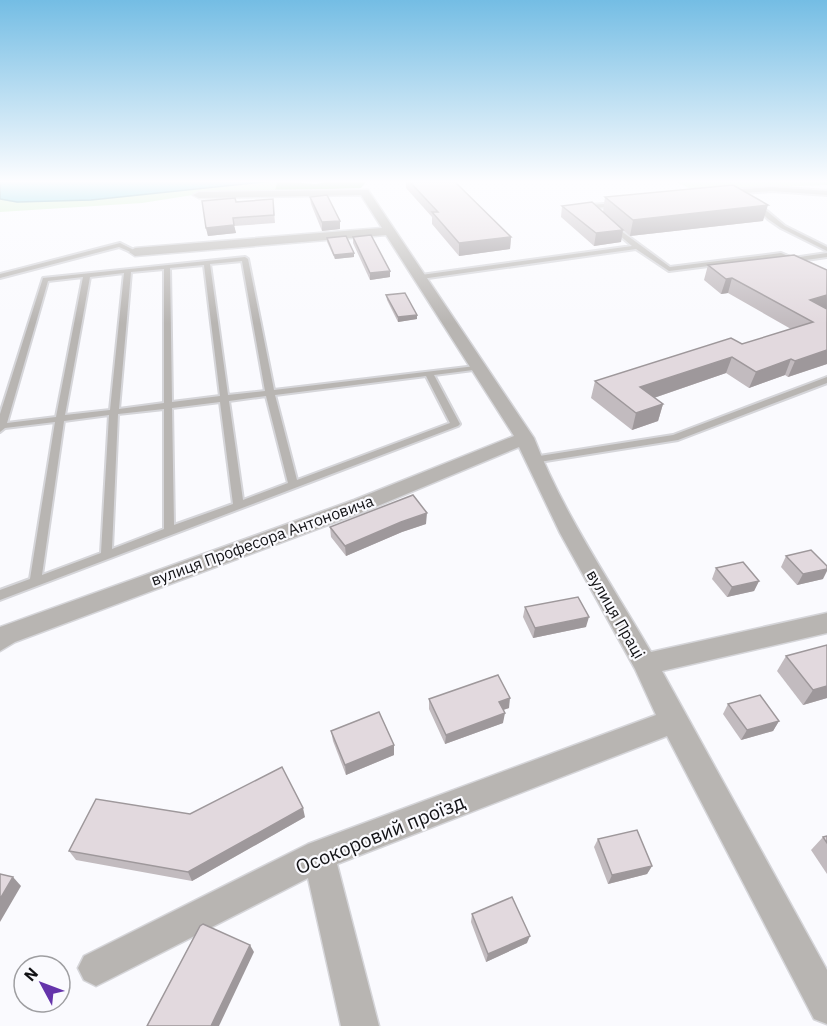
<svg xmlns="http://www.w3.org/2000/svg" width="827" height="1026" viewBox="0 0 827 1026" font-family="'IBM Plex Sans',sans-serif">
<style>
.green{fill:#ceefc8}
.forest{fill:#94c68b}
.water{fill:#66cbdd;stroke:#4d94a1;stroke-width:1.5}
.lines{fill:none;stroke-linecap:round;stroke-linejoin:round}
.service-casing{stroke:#d5d5d9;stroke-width:4}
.minor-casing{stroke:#d5d5d9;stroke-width:3}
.service{fill:#b8b5b2;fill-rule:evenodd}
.minor{fill:#b8b5b2;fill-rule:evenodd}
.wall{fill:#c2bbbf}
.shaded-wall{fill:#9e989b}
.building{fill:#e2d9de;stroke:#9e989b;stroke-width:1.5}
.labels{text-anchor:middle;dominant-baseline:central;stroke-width:4.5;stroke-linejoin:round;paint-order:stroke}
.street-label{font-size:16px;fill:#131316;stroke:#fafafe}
.near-street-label{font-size:20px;fill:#131316;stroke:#fafafe}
</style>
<rect width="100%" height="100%" fill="#fafafe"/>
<g class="green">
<path d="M 277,181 L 275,191 L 199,194 L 142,203 L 0,212 L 0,199 L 17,202 L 91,200 Z"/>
<path d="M 674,181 L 827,181 L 827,185 L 693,190 Z"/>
</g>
<path class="forest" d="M 277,181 L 316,184 L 332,181 L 367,181 L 361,188 L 275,191 Z"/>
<path class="water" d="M 0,181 L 273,181 L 91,200 L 17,202 L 0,199 Z"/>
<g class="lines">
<defs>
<g id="service">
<path d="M 772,187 L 827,191 L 827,195 L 772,191 L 729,194 L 726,192 L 729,190 Z"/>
<path d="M 756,202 L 785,226 L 827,247 L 827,251 L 781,228 L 768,219 L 754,205 L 754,203 Z"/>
<path d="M 618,203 L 620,204 L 620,206 L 594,208 L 597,211 L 594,213 L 586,207 L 589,205 Z"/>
<path d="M 613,225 L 670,267 L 781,253 L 793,258 L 827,253 L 827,257 L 792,262 L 780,257 L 669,271 L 636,249 L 421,279 L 418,277 L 421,275 L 632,246 L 611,228 L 611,226 Z"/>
<path d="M 120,243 L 138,252 L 133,253 L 119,247 L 0,278 L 0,274 Z"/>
<path d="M 245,257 L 248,259 L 274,390 L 484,365 L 484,369 L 481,369 L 434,375 L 460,424 L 458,426 L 0,600 L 0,590 L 30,579 L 55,422 L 5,428 L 0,432 L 0,414 L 43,278 ZM 242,261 L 265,391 L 228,395 L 210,264 ZM 204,265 L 220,396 L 172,402 L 170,268 ZM 164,269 L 164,403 L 119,409 L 131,272 ZM 124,273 L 110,410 L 65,415 L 90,277 ZM 83,277 L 56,417 L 7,423 L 48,281 ZM 426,376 L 450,423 L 297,480 L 275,395 ZM 266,396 L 288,483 L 243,500 L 229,401 ZM 220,402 L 233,504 L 174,525 L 172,408 ZM 164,409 L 164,529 L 112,549 L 118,414 ZM 109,415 L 101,553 L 42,575 L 64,421 Z"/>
<path d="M 827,377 L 827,383 L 678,440 L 533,463 L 528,460 L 533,457 L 673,435 Z"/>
</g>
<path id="minor" d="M 368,190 L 534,438 C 563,513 611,583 651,652 L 827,613 L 827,633 L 662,671 L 827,970 L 827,1024 L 814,1019 L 667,736 L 337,864 L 379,1026 L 341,1026 L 308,878 L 108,980 L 96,986 L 84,980 L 78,968 L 84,956 L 308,844 L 656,715 L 635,669 L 560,533 L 519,447 L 368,510 L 15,642 L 0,651 L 0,627 L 354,500 L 514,436 L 386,235 L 135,256 L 129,252 L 135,248 L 382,228 L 361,195 L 199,198 L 193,195 L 199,192 Z"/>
</defs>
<use href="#service" class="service-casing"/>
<use href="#minor" class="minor-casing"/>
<use href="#service" class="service"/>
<use href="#minor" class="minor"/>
</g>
<g class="wall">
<path d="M 406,181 L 454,181 L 511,237 L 510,249 L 459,256 L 432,224 L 432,217 L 406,188 Z"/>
<path d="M 310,197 L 340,229 L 322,231 L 311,204 Z"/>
<path d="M 605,197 L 763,221 L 630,236 L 622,229 L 621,242 L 594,246 L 561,217 L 562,206 L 603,212 Z"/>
<path d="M 273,199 L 275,223 L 234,226 L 236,233 L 208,236 L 206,228 L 236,202 Z"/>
<path d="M 353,237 L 390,277 L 370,280 L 353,243 Z"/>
<path d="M 327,238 L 354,253 L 354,257 L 335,259 L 327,242 Z"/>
<path d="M 708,265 L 827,270 L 827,364 L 788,377 L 785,375 L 749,388 L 726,373 L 654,398 L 663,404 L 658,421 L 632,430 L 591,398 L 595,381 L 742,344 L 791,329 L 728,293 L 721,294 L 704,280 Z"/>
<path d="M 386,295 L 417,319 L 398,322 L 387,300 Z"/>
<path d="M 426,524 L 402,532 L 346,556 L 331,537 L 330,527 Z"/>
<path d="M 786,556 L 823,579 L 797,585 L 781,567 Z"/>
<path d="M 716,568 L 759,581 L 754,591 L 727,597 L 712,579 Z"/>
<path d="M 525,607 L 586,627 L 533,638 L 523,617 Z"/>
<path d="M 827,645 L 827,698 L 803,705 L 777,671 L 786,656 Z"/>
<path d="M 429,699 L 509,708 L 503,710 L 503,723 L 445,744 L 429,709 Z"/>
<path d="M 728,704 L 779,721 L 773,731 L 741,740 L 723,714 Z"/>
<path d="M 331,731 L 394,755 L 346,775 L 333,741 Z"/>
<path d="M 190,814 L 305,817 L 192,881 L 76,860 L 69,851 Z"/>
<path d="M 827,836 L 827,874 L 811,850 L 823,837 Z"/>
<path d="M 598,839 L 652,866 L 647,874 L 608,884 L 594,847 Z"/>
<path d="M 472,914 L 527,943 L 486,962 L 471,922 Z"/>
</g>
<g class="shaded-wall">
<path d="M 768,205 L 763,221 L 630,236 L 633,220 Z"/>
<path d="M 340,221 L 340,229 L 322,231 L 322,222 Z"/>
<path d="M 234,225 L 236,233 L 208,236 L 206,228 Z"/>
<path d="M 623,230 L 621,242 L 594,246 L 596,233 Z"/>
<path d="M 511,237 L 510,249 L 459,256 L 459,243 Z"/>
<path d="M 354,253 L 354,257 L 335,259 L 334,255 Z"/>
<path d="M 390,271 L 390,277 L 370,280 L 370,273 Z"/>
<path d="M 732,278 L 728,293 L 721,294 L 726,279 Z"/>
<path d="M 827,295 L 827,309 L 810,300 Z"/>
<path d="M 417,315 L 417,319 L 398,322 L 398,317 Z"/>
<path d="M 827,350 L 827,364 L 788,377 L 795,361 Z"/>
<path d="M 732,357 L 726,373 L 636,404 L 640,387 Z"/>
<path d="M 791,359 L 785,375 L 749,388 L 756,372 Z"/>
<path d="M 663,404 L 658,421 L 632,430 L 636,413 Z"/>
<path d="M 427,513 L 426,524 L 402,532 L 346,556 L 345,546 L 401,522 Z"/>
<path d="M 827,569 L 827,571 L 823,579 L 797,585 L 803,574 Z"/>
<path d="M 759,581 L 754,591 L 727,597 L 732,587 Z"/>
<path d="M 589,617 L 586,627 L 533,638 L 535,628 Z"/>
<path d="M 827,686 L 827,698 L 803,705 L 813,690 Z"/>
<path d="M 510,698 L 509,708 L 497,712 L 499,702 Z"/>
<path d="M 505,713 L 503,723 L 445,744 L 446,735 Z"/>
<path d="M 779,721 L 773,731 L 741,740 L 747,730 Z"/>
<path d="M 394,745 L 394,755 L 346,775 L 345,765 Z"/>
<path d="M 303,808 L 305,817 L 192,881 L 188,872 Z"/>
<path d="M 652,866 L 647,874 L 608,884 L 612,875 Z"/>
<path d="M 13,877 L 21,886 L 0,922 L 0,899 Z"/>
<path d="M 530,936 L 527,943 L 486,962 L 488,954 Z"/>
<path d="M 250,945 L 254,952 L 219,1026 L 211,1026 Z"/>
</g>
<g class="building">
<path d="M 409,181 L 454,181 L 511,237 L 459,243 L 432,212 L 438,212 Z"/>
<path d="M 733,185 L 768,205 L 633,220 L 605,197 Z"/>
<path d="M 327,195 L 340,221 L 322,222 L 310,197 Z"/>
<path d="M 235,198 L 236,202 L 273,199 L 274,215 L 233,218 L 234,225 L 206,228 L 202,201 Z"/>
<path d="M 592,202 L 623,230 L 596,233 L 562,206 Z"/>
<path d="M 371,235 L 390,271 L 370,273 L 353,237 Z"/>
<path d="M 346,236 L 354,253 L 334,255 L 327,238 Z"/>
<path d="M 794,255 L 827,270 L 827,295 L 810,300 L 827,309 L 827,350 L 795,361 L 791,359 L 756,372 L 732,357 L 640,387 L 663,404 L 636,413 L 595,381 L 731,338 L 742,344 L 813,322 L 732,278 L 726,279 L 708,265 Z"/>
<path d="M 405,293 L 417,315 L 398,317 L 386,295 Z"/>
<path d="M 413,495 L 427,513 L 401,522 L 345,546 L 330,527 Z"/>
<path d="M 811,550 L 827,566 L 827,569 L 803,574 L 786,556 Z"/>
<path d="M 743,562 L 759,581 L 732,587 L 716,568 Z"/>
<path d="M 578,597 L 589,617 L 535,628 L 525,607 Z"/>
<path d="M 827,645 L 827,686 L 813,690 L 786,656 Z"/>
<path d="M 498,675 L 510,698 L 499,702 L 505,713 L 446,735 L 429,699 Z"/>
<path d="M 760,695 L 779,721 L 747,730 L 728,704 Z"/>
<path d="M 379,712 L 394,745 L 345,765 L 331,731 Z"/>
<path d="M 282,767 L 303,808 L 188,872 L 69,851 L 96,799 L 190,814 Z"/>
<path d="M 637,830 L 652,866 L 612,875 L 598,839 Z"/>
<path d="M 827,836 L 827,843 L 823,837 Z"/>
<path d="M 0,874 L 13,877 L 0,899 Z"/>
<path d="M 512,897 L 530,936 L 488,954 L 472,914 Z"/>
<path d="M 203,924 L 250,945 L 211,1026 L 147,1026 L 200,926 Z"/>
</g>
<linearGradient id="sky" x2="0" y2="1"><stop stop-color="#74bde4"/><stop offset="0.56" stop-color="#fdfdff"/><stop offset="1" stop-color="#fdfdff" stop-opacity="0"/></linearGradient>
<rect width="827" height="324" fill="url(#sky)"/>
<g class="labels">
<g class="street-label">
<text transform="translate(262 540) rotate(-20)">вулиця Професора Антоновича</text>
<text transform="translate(616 614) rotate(60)">вулиця Праці</text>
</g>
<g class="near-street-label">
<text transform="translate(380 834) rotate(-22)">Осокоровий проїзд</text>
</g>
</g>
<g transform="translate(42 984) rotate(311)"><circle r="28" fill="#fafafe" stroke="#9e9ea1" stroke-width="1.5"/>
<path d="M0-4.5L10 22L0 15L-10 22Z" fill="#6534ab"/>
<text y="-9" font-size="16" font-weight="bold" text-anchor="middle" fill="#131316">N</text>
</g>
</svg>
